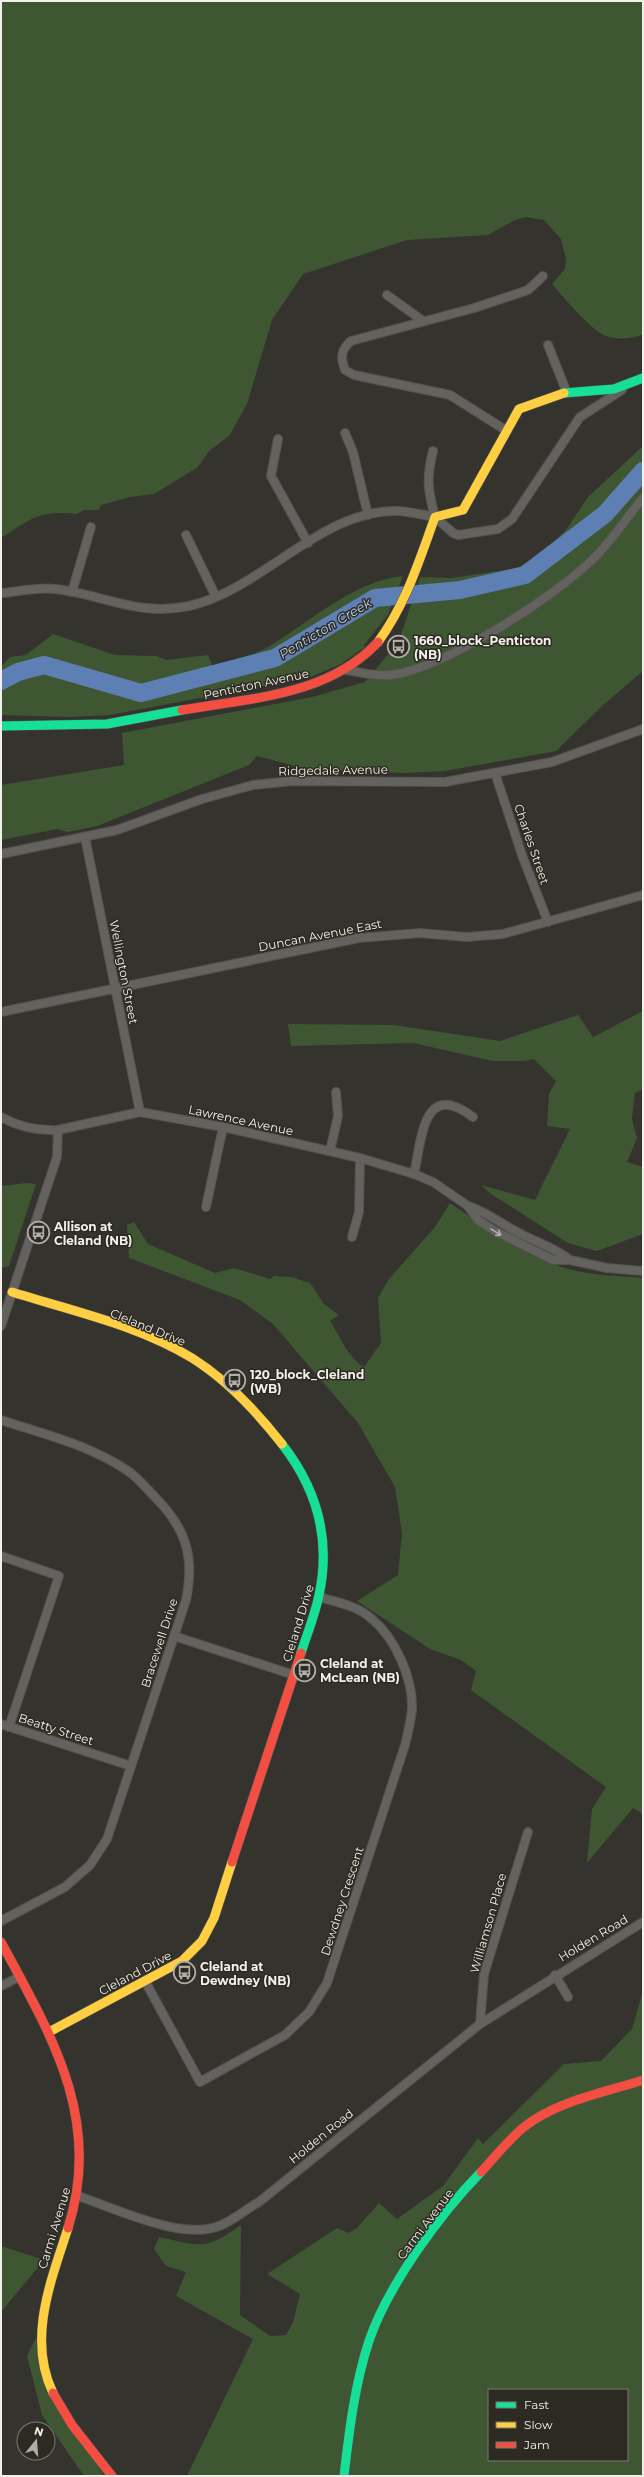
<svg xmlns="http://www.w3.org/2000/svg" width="644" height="2477" viewBox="0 0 644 2477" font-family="Montserrat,sans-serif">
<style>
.green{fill:#3e5732;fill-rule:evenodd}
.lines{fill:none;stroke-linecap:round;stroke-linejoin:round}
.river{stroke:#5e7fb3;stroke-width:18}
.street-casing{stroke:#53524d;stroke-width:10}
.fast-casing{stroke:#53524d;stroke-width:10}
.slow-casing{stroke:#53524d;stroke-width:10}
.jam-casing{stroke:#53524d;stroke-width:10}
.street{stroke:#63625f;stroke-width:8}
.fast{stroke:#16e098;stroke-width:9}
.slow{stroke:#ffcf43;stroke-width:9}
.jam{stroke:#f24e42;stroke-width:9}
.oneway{stroke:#b1b0ab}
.labels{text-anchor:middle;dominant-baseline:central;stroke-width:3;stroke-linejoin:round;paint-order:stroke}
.poi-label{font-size:12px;font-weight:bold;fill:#f1f0ea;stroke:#2d2a22;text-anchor:start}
.street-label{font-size:12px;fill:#f1f0ea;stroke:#2d2a22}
.water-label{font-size:13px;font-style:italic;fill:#bacfef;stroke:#2d2a22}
</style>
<rect width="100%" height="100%" fill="#34332e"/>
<g class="green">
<path d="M 1,1 L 643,1 L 643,334 C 633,339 617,340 606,336 C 594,333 561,295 552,284 L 565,269 L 566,259 L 561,239 L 544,220 L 526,217 L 515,220 L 488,235 L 407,240 L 303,274 L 272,320 L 247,404 L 229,436 L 209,451 L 198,467 L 154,494 L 130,497 L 101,505 L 99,510 L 84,510 L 77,514 C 39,510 32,518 1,538 Z"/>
<path d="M 643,446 L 643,671 L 602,706 L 556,751 L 445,771 L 405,773 L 306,769 L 257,756 L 249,765 L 97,826 L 68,832 L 57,829 L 1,840 L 1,785 L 124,765 L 122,733 L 312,697 L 365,682 L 399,641 L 420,577 L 451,578 L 518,568 L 541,554 L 566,530 L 588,497 Z"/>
<path d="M 403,576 L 388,615 L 364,645 L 365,647 L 341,664 L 311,677 L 110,715 L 71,717 L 1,715 L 1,667 L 10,657 L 26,655 L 53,634 L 115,655 L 156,656 L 167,660 L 208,655 L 213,667 C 231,661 252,656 268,647 C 310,622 353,581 403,576 Z"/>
<path d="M 643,1011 L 643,1089 L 635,1093 L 632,1119 L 637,1138 L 627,1162 L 643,1167 L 643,1234 L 597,1251 L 582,1247 L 568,1243 L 491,1194 L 481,1185 L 535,1200 L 570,1129 L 547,1126 L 549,1094 L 556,1081 L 534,1059 L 525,1061 L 493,1061 L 413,1043 L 291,1046 L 288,1024 L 394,1025 L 500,1041 L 578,1015 L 593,1037 Z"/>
<path d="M 27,1183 L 36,1184 L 9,1266 L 1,1268 L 1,1186 Z"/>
<path d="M 450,1203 C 490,1230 533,1264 582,1272 C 602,1276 623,1276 643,1278 L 643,1814 L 633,1808 L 587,1863 L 592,1809 L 606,1787 L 471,1690 L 476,1671 L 461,1660 L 430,1649 L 357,1601 L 398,1575 L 402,1533 L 395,1487 L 358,1423 L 273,1324 L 240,1300 L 129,1258 L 127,1225 L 134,1222 L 148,1244 L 215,1273 L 234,1268 L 270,1279 L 274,1276 L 291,1277 L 310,1283 L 324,1304 L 339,1315 L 330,1321 C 342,1339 346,1355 364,1367 L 381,1343 L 378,1298 L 389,1279 L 435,1227 Z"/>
<path d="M 643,1991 L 643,2476 L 187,2476 L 253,2339 L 176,2296 L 186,2272 L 166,2266 L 154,2249 L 159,2237 C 200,2246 205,2251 241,2225 L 240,2315 L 270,2336 L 286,2335 L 293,2322 L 300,2294 L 267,2274 L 337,2228 L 349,2233 L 357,2228 L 379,2203 L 397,2219 L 443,2186 L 478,2138 L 483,2144 L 564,2064 L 601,2061 L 632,2029 ZM 489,2390 L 627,2390 L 627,2460 L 489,2460 Z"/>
<path d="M 1,2246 L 44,2260 L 1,2312 Z"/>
<path d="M 36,2338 L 40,2369 L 104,2476 L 84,2476 L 42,2415 L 27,2356 Z"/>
</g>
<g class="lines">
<path class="river" d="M 1,681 L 18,672 L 44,665 L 141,693 L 275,658 L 375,598 L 460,590 L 525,575 L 605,514 L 643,471"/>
<defs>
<g id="street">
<path d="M 387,295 L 423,321"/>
<path d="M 548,345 L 567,393"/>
<path d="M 507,431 L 450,395 L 354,375 L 345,370 C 340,357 341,350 351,341 L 474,308 L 528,290 L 543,276"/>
<path d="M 345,433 L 353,452 L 368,515"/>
<path d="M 278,439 L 271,476 L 308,543"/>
<path d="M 435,517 L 453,533 L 458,535 L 498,529 L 512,519 L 580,417 L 622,390"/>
<path d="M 186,535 L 216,597"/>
<path d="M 72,592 L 91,527"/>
<path d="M 4,593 C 21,591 38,587 55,589 C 102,594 138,617 189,606 C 262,590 322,508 399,511 C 411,512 423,515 435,517 C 428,491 426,478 433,451"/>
<path d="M 346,670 C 360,672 377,677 391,675 C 445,668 554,597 593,559 C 612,541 626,518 643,498"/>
<path d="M 495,773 L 523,858 L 548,922"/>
<path d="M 85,837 L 140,1112"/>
<path d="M 1,854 L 117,830 L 202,799 L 253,785 L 292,781 L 445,782 L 552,762 L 643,729"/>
<path d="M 1,1012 L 359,938 L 420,933 L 467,937 L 503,934 L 643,895"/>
<path d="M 1,1117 C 19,1127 37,1131 58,1130 L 140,1112 L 223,1127 L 360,1158 L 414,1174 L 433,1182 L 468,1206 L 478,1220 L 495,1231 L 553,1260 L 570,1260 L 607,1268 L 643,1271"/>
<path d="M 330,1151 L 338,1116 L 336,1092"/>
<path d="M 414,1174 C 422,1138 423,1079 473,1117"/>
<path d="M 468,1206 C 487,1212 500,1223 517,1232 C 535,1242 554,1247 570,1260"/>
<path d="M 206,1207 L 223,1127"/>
<path d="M 352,1237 L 359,1212 L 360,1158"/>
<path d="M 1,1326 L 57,1157 L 58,1130"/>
<path d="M 1,1420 C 43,1434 90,1445 128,1471 C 137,1477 146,1488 154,1496 C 186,1528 195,1556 186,1600 L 107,1839 L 90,1865 L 65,1887 L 1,1921"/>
<path d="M 1,1556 L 59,1576 L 9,1727"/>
<path d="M 174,1636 L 294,1675"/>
<path d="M 1,1724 L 131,1766"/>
<path d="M 555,1975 L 568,1997"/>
<path d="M 145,1981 L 200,2082 L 285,2035 L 309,2012 L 327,1983 L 405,1745 C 408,1733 411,1721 412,1709 C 413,1678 395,1638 372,1619 C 358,1606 337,1602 319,1597"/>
<path d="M 1,1986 L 19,1977"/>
<path d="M 480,2024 L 484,1974 L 528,1832"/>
<path d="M 78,2196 C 114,2208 182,2241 219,2226 C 233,2221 246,2209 259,2202 L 480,2024 L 643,1922"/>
</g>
<g id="fast">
<path d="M 564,393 L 614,389 L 643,378"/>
<path d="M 1,726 L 107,724 L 182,710"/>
<path d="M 282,1444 C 317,1489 331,1540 319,1595 C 315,1615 307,1634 301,1653"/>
<path d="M 344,2476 C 349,2432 355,2383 369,2341 C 388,2285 440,2214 481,2172"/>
</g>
<g id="slow">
<path d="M 378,642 C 406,604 419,561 435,517 L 463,510 L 519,409 L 564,393"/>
<path d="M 12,1292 C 72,1311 138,1325 192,1358 C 227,1380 257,1412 282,1444"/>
<path d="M 49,2032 L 182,1961 L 202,1941 L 214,1918 L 232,1862"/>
<path d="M 53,2393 C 27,2339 51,2281 68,2228"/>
</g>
<g id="jam">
<path d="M 182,710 C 250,698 328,696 378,642"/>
<path d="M 232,1862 L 301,1653"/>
<path d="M 1,1942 C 51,2035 103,2119 68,2228"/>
<path d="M 481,2172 C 495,2157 508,2140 524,2127 C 557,2101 603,2093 643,2080"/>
<path d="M 53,2393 L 72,2425 L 112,2476"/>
</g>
</defs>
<use href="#street" class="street-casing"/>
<use href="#fast" class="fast-casing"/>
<use href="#slow" class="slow-casing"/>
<use href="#jam" class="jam-casing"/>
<use href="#street" class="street"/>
<use href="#fast" class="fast"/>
<use href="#slow" class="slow"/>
<use href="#jam" class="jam"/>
</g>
<defs><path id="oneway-shaft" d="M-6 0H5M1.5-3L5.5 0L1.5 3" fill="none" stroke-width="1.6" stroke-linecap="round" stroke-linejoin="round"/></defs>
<use class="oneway" href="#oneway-shaft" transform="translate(496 1232) rotate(31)"/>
<defs>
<symbol id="bus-ring" viewBox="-11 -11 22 22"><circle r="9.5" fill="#2d2a22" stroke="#afaea8" stroke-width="1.5"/><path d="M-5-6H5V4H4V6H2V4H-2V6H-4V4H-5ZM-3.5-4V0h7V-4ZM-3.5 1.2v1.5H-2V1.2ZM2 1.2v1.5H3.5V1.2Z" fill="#afaea8"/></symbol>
</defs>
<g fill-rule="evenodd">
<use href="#bus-ring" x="386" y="634" width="25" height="25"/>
<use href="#bus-ring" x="26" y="1220" width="25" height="25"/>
<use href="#bus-ring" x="222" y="1368" width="25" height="25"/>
<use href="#bus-ring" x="292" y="1658" width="25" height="25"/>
<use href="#bus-ring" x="172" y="1960" width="25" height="25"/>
</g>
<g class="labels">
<g class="poi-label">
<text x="414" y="640">1660_block_Penticton<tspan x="414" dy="14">(NB)</tspan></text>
<text x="54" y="1226">Allison at<tspan x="54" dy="14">Cleland (NB)</tspan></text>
<text x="250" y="1374">120_block_Cleland<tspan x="250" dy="14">(WB)</tspan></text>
<text x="320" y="1663">Cleland at<tspan x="320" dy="14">McLean (NB)</tspan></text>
<text x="200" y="1966">Cleland at<tspan x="200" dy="14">Dewdney (NB)</tspan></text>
</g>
<g class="street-label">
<text transform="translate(256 684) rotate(-12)">Penticton Avenue</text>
<text transform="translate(333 770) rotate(-1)">Ridgedale Avenue</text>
<text transform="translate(532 844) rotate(71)">Charles Street</text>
<text transform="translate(320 935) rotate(-11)">Duncan Avenue East</text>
<text transform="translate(124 972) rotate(79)">Wellington Street</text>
<text transform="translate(241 1120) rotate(12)">Lawrence Avenue</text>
<text transform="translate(148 1327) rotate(22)">Cleland Drive</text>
<text transform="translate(298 1623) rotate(-73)">Cleland Drive</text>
<text transform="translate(159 1643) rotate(-72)">Bracewell Drive</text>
<text transform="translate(56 1729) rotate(18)">Beatty Street</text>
<text transform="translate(342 1901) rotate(-72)">Dewdney Crescent</text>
<text transform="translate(488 1923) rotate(-74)">Williamson Place</text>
<text transform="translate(593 1938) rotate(-31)">Holden Road</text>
<text transform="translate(135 1973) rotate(-28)">Cleland Drive</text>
<text transform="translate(321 2136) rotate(-39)">Holden Road</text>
<text transform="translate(425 2224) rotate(-53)">Carmi Avenue</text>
<text transform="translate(54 2228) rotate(-73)">Carmi Avenue</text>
</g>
<g class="water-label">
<text transform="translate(325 628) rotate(-31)">Penticton Creek</text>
</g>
</g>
<rect width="644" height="2477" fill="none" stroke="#f1f0ea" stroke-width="4"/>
<rect x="488" y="2389" width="140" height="72" fill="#2d2a22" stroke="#7b7972"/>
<rect x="496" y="2402" width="20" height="6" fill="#16e098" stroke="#7b7972"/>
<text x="524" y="2409" font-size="12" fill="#f1f0ea">Fast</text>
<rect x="496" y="2422" width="20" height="6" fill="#ffcf43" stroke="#7b7972"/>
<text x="524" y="2429" font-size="12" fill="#f1f0ea">Slow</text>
<rect x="496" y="2442" width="20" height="6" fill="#f24e42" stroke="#7b7972"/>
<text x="524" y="2449" font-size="12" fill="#f1f0ea">Jam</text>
<g transform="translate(36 2441) rotate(17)"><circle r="19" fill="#2d2a22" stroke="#7b7972"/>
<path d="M0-3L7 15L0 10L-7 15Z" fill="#afaea8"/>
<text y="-6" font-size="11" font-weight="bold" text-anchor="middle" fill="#f1f0ea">N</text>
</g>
</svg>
